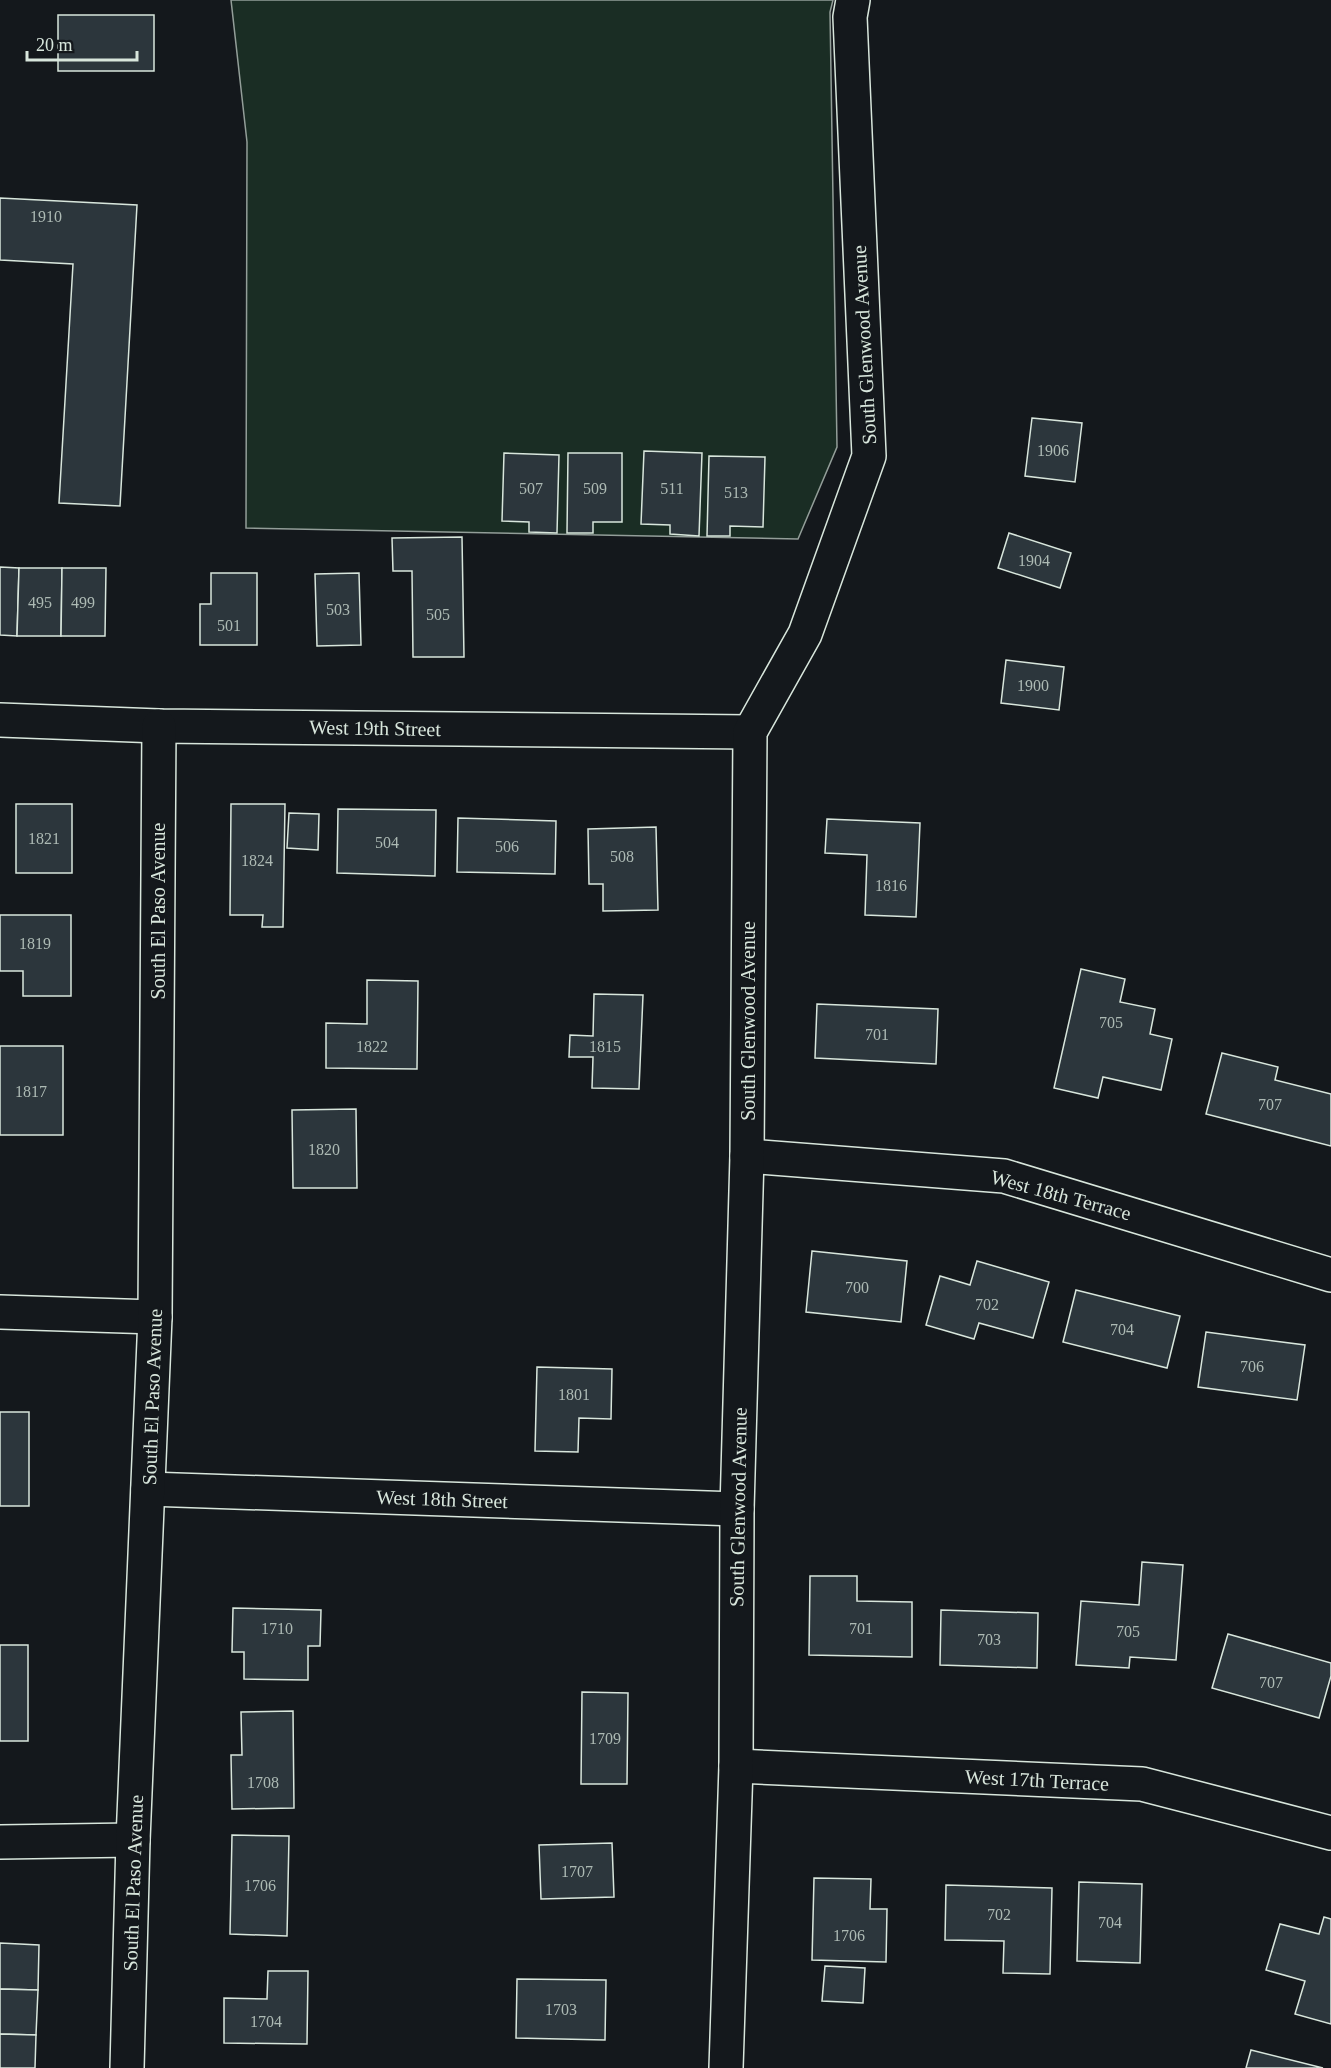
<svg xmlns="http://www.w3.org/2000/svg" width="1331" height="2068" viewBox="0 0 1331 2068" font-family="'Times New Roman',serif">
<style>
.green{fill:#1a2d24;stroke:#939e99;stroke-width:1.5}
.building{fill:#2c363c;stroke:#d8e6dc;stroke-width:1.5}
.lines{fill:none;stroke-linecap:round;stroke-linejoin:round}
.street-casing{stroke:#d8e6dc;stroke-width:36}
.secondary-casing{stroke:#d8e6dc;stroke-width:36}
.street{stroke:#14181c;stroke-width:33}
.secondary{stroke:#14181c;stroke-width:33}
.labels{text-anchor:middle;dominant-baseline:central;stroke-width:4.5;stroke-linejoin:round;paint-order:stroke}
.number-label{font-size:16px;fill:#adbab4}
.street-label{font-size:20px;fill:#d8e6dc;stroke:#14181c}
</style>
<rect width="100%" height="100%" fill="#14181c"/>
<path class="green" d="M 231,0 L 833,0 L 830,12 L 837,447 L 798,539 L 246,528 L 247,142 Z"/>
<g class="building">
<rect x="58" y="15" width="96" height="56"/>
<path d="M 0,198 L 137,205 L 120,506 L 59,503 L 73,264 L 0,260 Z"/>
<path d="M 1032,418 L 1082,423 L 1075,482 L 1025,476 Z"/>
<path d="M 644,451 L 702,453 L 699,536 L 670,534 L 670,525 L 641,524 Z"/>
<path d="M 504,453 L 559,455 L 557,533 L 529,532 L 529,522 L 502,521 Z"/>
<path d="M 568,453 L 622,453 L 622,522 L 593,522 L 593,533 L 567,533 Z"/>
<path d="M 709,456 L 765,457 L 763,527 L 730,526 L 730,536 L 707,536 Z"/>
<path d="M 1009,533 L 1071,553 L 1060,588 L 998,568 Z"/>
<path d="M 462,537 L 464,657 L 413,657 L 412,571 L 393,571 L 392,538 Z"/>
<path d="M 0,567 L 19,568 L 17,636 L 0,635 Z"/>
<path d="M 19,568 L 62,568 L 61,636 L 17,636 Z"/>
<path d="M 62,568 L 106,568 L 105,636 L 61,636 Z"/>
<path d="M 211,573 L 257,573 L 257,645 L 200,645 L 200,604 L 211,604 Z"/>
<path d="M 359,573 L 361,645 L 317,646 L 315,574 Z"/>
<path d="M 1006,660 L 1064,667 L 1059,710 L 1001,703 Z"/>
<rect x="16" y="804" width="56" height="69"/>
<path d="M 231,804 L 285,804 L 283,927 L 262,927 L 263,915 L 230,915 Z"/>
<path d="M 338,809 L 436,810 L 435,876 L 337,873 Z"/>
<path d="M 289,813 L 319,814 L 318,850 L 287,848 Z"/>
<path d="M 458,818 L 556,821 L 555,874 L 457,872 Z"/>
<path d="M 827,819 L 920,823 L 916,917 L 865,915 L 867,855 L 825,853 Z"/>
<path d="M 656,827 L 658,910 L 603,911 L 603,884 L 589,884 L 588,829 Z"/>
<path d="M 0,915 L 71,915 L 71,996 L 23,996 L 23,971 L 0,971 Z"/>
<path d="M 1081,969 L 1125,979 L 1120,1002 L 1155,1009 L 1150,1034 L 1172,1039 L 1161,1090 L 1103,1077 L 1098,1098 L 1054,1088 Z"/>
<path d="M 367,980 L 418,981 L 417,1069 L 326,1068 L 326,1023 L 367,1024 Z"/>
<path d="M 594,994 L 643,995 L 639,1089 L 592,1088 L 593,1057 L 569,1057 L 570,1035 L 593,1036 Z"/>
<path d="M 817,1004 L 938,1009 L 936,1064 L 815,1058 Z"/>
<rect x="0" y="1046" width="63" height="89"/>
<path d="M 1222,1053 L 1278,1067 L 1275,1080 L 1331,1094 L 1331,1146 L 1206,1114 Z"/>
<path d="M 356,1109 L 357,1188 L 293,1188 L 292,1110 Z"/>
<path d="M 812,1251 L 907,1261 L 901,1322 L 806,1312 Z"/>
<path d="M 977,1261 L 1049,1282 L 1033,1338 L 979,1323 L 974,1339 L 926,1325 L 940,1276 L 970,1285 Z"/>
<path d="M 1076,1290 L 1180,1316 L 1167,1368 L 1063,1342 Z"/>
<path d="M 1206,1332 L 1305,1345 L 1297,1400 L 1198,1387 Z"/>
<path d="M 537,1367 L 612,1369 L 611,1419 L 579,1418 L 578,1452 L 535,1451 Z"/>
<rect x="0" y="1412" width="29" height="94"/>
<path d="M 1142,1562 L 1183,1565 L 1176,1660 L 1130,1657 L 1129,1668 L 1076,1665 L 1081,1601 L 1139,1605 Z"/>
<path d="M 810,1576 L 857,1576 L 857,1601 L 912,1602 L 912,1657 L 809,1655 Z"/>
<path d="M 233,1608 L 321,1610 L 320,1646 L 308,1646 L 308,1680 L 244,1679 L 244,1652 L 232,1652 Z"/>
<path d="M 941,1610 L 1038,1613 L 1037,1668 L 940,1665 Z"/>
<path d="M 1228,1634 L 1331,1663 L 1331,1676 L 1319,1718 L 1212,1688 Z"/>
<rect x="0" y="1645" width="28" height="96"/>
<path d="M 582,1692 L 628,1693 L 627,1784 L 581,1784 Z"/>
<path d="M 293,1711 L 294,1808 L 232,1809 L 231,1755 L 242,1755 L 241,1712 Z"/>
<path d="M 232,1835 L 289,1836 L 287,1936 L 230,1934 Z"/>
<path d="M 612,1843 L 614,1897 L 541,1899 L 539,1845 Z"/>
<path d="M 814,1878 L 871,1879 L 870,1909 L 887,1909 L 886,1962 L 812,1960 Z"/>
<path d="M 1079,1882 L 1142,1884 L 1140,1963 L 1077,1961 Z"/>
<path d="M 946,1885 L 1052,1888 L 1050,1974 L 1003,1973 L 1004,1941 L 945,1940 Z"/>
<path d="M 1324,1917 L 1331,1919 L 1331,2024 L 1295,2014 L 1305,1981 L 1266,1970 L 1280,1924 L 1319,1934 Z"/>
<path d="M 0,1943 L 39,1945 L 38,1990 L 0,1989 Z"/>
<path d="M 825,1966 L 865,1968 L 863,2003 L 822,2001 Z"/>
<path d="M 268,1971 L 308,1971 L 307,2044 L 224,2043 L 224,1998 L 267,1999 Z"/>
<path d="M 517,1979 L 606,1980 L 605,2040 L 516,2038 Z"/>
<path d="M 0,1989 L 38,1990 L 36,2035 L 0,2034 Z"/>
<path d="M 0,2034 L 36,2035 L 35,2068 L 0,2068 Z"/>
<path d="M 1251,2050 L 1323,2068 L 1246,2068 Z"/>
</g>
<g class="lines">
<defs>
<g id="street">
<path d="M 0,720 L 159,726 L 750,732"/>
<path d="M 747,1156 L 1004,1176 L 1331,1275"/>
<path d="M 0,1312 L 155,1317"/>
<path d="M 148,1489 L 737,1509"/>
<path d="M 736,1766 L 1142,1784 L 1331,1833"/>
<path d="M 0,1842 L 133,1840"/>
<path d="M 127,2068 L 133,1840 L 155,1317 L 159,726"/>
</g>
<path id="secondary" d="M 726,2068 L 736,1766 L 737,1509 L 747,1156 L 750,732 L 805,634 L 869,456 L 850,17 L 853,0"/>
</defs>
<use href="#street" class="street-casing"/>
<use href="#secondary" class="secondary-casing"/>
<use href="#street" class="street"/>
<use href="#secondary" class="secondary"/>
</g>
<g class="labels">
<g class="number-label">
<text x="46" y="216">1910</text>
<text x="1053" y="450">1906</text>
<text x="531" y="488">507</text>
<text x="595" y="488">509</text>
<text x="672" y="488">511</text>
<text x="736" y="492">513</text>
<text x="1034" y="560">1904</text>
<text x="40" y="602">495</text>
<text x="83" y="602">499</text>
<text x="338" y="609">503</text>
<text x="438" y="614">505</text>
<text x="229" y="625">501</text>
<text x="1033" y="685">1900</text>
<text x="44" y="838">1821</text>
<text x="387" y="842">504</text>
<text x="507" y="846">506</text>
<text x="622" y="856">508</text>
<text x="257" y="860">1824</text>
<text x="891" y="885">1816</text>
<text x="35" y="943">1819</text>
<text x="1111" y="1022">705</text>
<text x="877" y="1034">701</text>
<text x="372" y="1046">1822</text>
<text x="605" y="1046">1815</text>
<text x="31" y="1091">1817</text>
<text x="1270" y="1104">707</text>
<text x="324" y="1149">1820</text>
<text x="857" y="1287">700</text>
<text x="987" y="1304">702</text>
<text x="1122" y="1329">704</text>
<text x="1252" y="1366">706</text>
<text x="574" y="1394">1801</text>
<text x="277" y="1628">1710</text>
<text x="861" y="1628">701</text>
<text x="1128" y="1631">705</text>
<text x="989" y="1639">703</text>
<text x="1271" y="1682">707</text>
<text x="605" y="1738">1709</text>
<text x="263" y="1782">1708</text>
<text x="577" y="1871">1707</text>
<text x="260" y="1885">1706</text>
<text x="999" y="1914">702</text>
<text x="1110" y="1922">704</text>
<text x="849" y="1935">1706</text>
<text x="561" y="2009">1703</text>
<text x="266" y="2021">1704</text>
</g>
<g class="street-label">
<text transform="translate(864 345) rotate(-93)">South Glenwood Avenue</text>
<text transform="translate(375 728) rotate(1)">West 19th Street</text>
<text transform="translate(158 911) rotate(-90)">South El Paso Avenue</text>
<text transform="translate(748 1021) rotate(-90)">South Glenwood Avenue</text>
<text transform="translate(1061 1195) rotate(15)">West 18th Terrace</text>
<text transform="translate(152 1397) rotate(-88)">South El Paso Avenue</text>
<text transform="translate(442 1499) rotate(2)">West 18th Street</text>
<text transform="translate(738 1507) rotate(-89)">South Glenwood Avenue</text>
<text transform="translate(1037 1780) rotate(3)">West 17th Terrace</text>
<text transform="translate(133 1883) rotate(-88)">South El Paso Avenue</text>
</g>
</g>
<path d="M27 51v9h110v-9" fill="none" stroke="#d8e6dc" stroke-width="3"/>
<text x="36" y="51" font-size="18" fill="#d8e6dc" stroke="#14181c" stroke-width="4.5" paint-order="stroke">20 m</text>
</svg>
